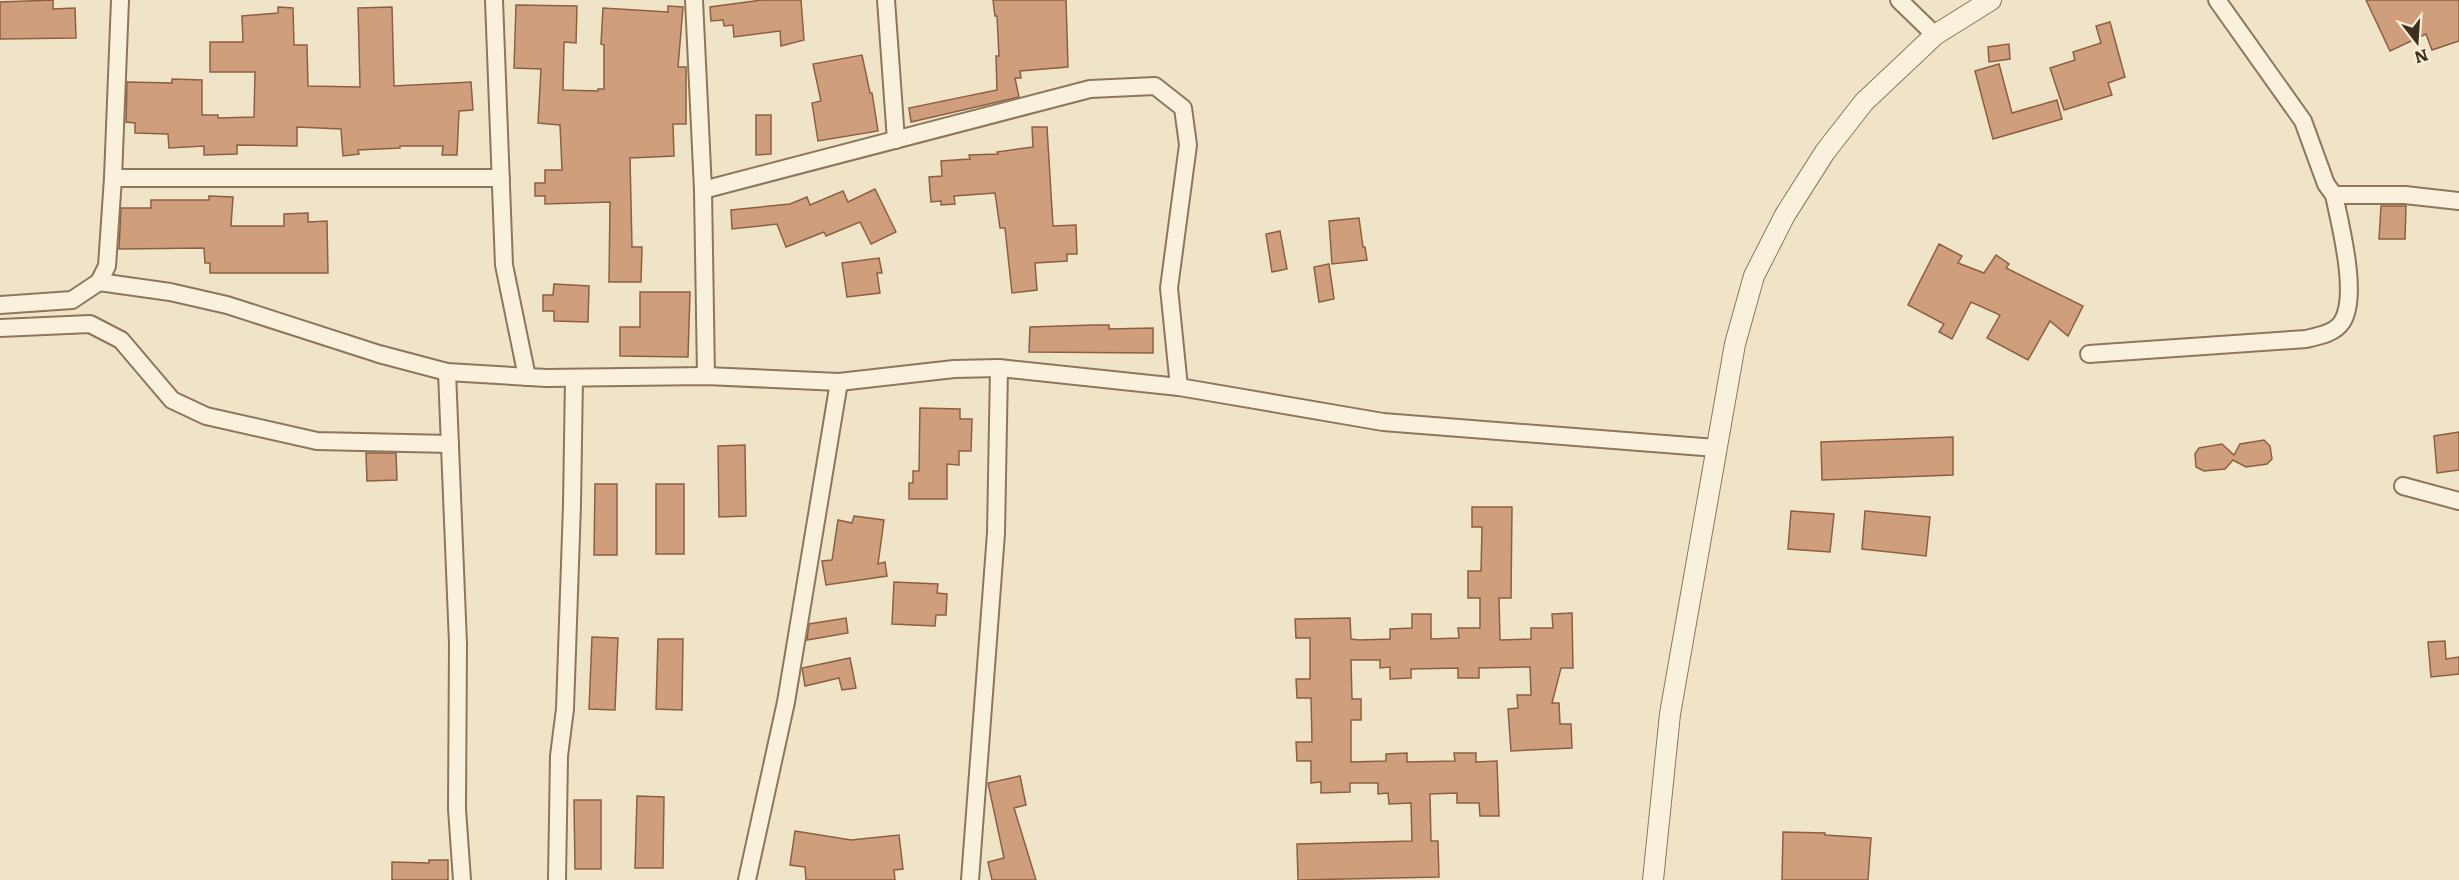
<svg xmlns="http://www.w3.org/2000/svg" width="2459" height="880" viewBox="0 0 2459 880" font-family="Literata,serif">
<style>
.building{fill:#cf9f7d;stroke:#8d5f41;stroke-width:1.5}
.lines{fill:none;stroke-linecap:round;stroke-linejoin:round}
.minor-casing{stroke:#8d765c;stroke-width:20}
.tertiary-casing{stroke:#8d765c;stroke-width:22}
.minor{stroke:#faf1dc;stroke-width:16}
.tertiary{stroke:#faf1dc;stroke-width:20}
</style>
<rect width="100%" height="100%" fill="#f0e4c8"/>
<g class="building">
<path d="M 53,0 L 53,9 L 75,8 L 76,38 L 0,39 L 0,2 Z"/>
<path d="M 762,0 L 801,0 L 804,40 L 781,46 L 780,31 L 734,37 L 733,25 L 724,26 L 723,20 L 711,21 L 710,7 Z"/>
<path d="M 993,0 L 1066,0 L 1068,67 L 1020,71 L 1021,78 L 1015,78 L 1019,97 L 911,122 L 909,108 L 997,90 L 996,56 L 999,56 L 997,16 L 995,16 Z"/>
<path d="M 2366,0 L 2459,0 L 2459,41 L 2432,50 L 2426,34 L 2390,51 Z"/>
<path d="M 516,5 L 577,6 L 576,43 L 564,42 L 563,90 L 598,91 L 598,89 L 604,89 L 604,45 L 601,44 L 603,8 L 668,12 L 668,6 L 683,7 L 678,67 L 686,67 L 686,124 L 673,124 L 674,156 L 630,158 L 632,247 L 642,247 L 641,282 L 609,282 L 610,202 L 545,204 L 545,196 L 535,196 L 535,183 L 545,183 L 545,170 L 562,170 L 560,125 L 538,123 L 541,69 L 514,68 Z"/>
<path d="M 278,7 L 293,8 L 294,45 L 307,45 L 308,86 L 360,87 L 358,8 L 392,7 L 394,86 L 471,82 L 473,110 L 459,111 L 457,155 L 442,155 L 443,146 L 400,146 L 400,148 L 358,150 L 359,154 L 343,156 L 341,129 L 297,127 L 297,146 L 237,145 L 237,154 L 204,155 L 204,146 L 169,148 L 168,134 L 135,133 L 135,123 L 126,122 L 127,82 L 172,83 L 172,79 L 202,80 L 202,115 L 218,115 L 218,118 L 254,117 L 255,72 L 210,72 L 210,42 L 243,42 L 242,16 L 278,13 Z"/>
<path d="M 2110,22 L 2125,77 L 2108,83 L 2112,95 L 2064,110 L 2050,68 L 2075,60 L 2073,52 L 2101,43 L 2096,26 Z"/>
<path d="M 2009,44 L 2010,59 L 1989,62 L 1988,47 Z"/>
<path d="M 862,55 L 870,93 L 872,93 L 878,131 L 818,141 L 812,103 L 821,101 L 813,64 Z"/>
<path d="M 1999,64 L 2012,113 L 2057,100 L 2062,119 L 1993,139 L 1975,71 Z"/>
<path d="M 756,115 L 771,115 L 771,154 L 756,155 Z"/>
<path d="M 1032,127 L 1047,127 L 1053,226 L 1076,225 L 1077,254 L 1067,254 L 1067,261 L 1035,263 L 1037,290 L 1012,293 L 1005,228 L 1000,228 L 995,193 L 954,196 L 955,204 L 941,205 L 941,201 L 931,202 L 929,177 L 942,176 L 941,161 L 970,159 L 969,155 L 998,154 L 997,152 L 1033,147 Z"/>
<path d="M 875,189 L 896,232 L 871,244 L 860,222 L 826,236 L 824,232 L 786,247 L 777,224 L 732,229 L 731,210 L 790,204 L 807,197 L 810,205 L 843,191 L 848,202 Z"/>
<path d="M 209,196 L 233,197 L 231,226 L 284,226 L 284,214 L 308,213 L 308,222 L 327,221 L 328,273 L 210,273 L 210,263 L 205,263 L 204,248 L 119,249 L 121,208 L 151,208 L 151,200 L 209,200 Z"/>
<path d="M 2381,206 L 2406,206 L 2405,239 L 2379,239 Z"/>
<path d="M 1359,218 L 1363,247 L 1365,247 L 1367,260 L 1332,264 L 1329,221 Z"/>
<path d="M 1280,231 L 1287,269 L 1272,272 L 1266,234 Z"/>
<path d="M 1939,244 L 1962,256 L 1958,263 L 1984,273 L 1996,255 L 2009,264 L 2006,268 L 2083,306 L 2068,336 L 2050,321 L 2028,360 L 1987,338 L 2000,315 L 1971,302 L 1952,339 L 1939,332 L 1944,324 L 1908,305 Z"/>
<path d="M 879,258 L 882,273 L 877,273 L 880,293 L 847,297 L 842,263 Z"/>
<path d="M 1329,264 L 1334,299 L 1319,302 L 1314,267 Z"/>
<path d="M 554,284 L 589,286 L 588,322 L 554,321 L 554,311 L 543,311 L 543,295 L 553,295 Z"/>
<path d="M 640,292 L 690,292 L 688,357 L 620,356 L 620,327 L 640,327 Z"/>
<path d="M 1094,325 L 1109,325 L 1109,329 L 1153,328 L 1153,353 L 1029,352 L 1030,327 Z"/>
<path d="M 920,408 L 960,409 L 960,419 L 972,419 L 971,451 L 959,451 L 959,465 L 947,464 L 947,499 L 909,499 L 909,483 L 913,483 L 913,471 L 919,471 Z"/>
<path d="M 2459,432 L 2459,470 L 2437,473 L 2434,436 Z"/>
<path d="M 1953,437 L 1953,475 L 1822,480 L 1821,442 Z"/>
<path d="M 2264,440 L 2270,446 L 2272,459 L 2267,464 L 2246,467 L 2233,460 L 2225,469 L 2204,471 L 2196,467 L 2195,454 L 2199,448 L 2222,444 L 2234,455 L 2240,444 Z"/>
<path d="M 745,445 L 746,516 L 719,517 L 718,446 Z"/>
<path d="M 366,453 L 396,453 L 397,480 L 367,481 Z"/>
<path d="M 595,484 L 617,484 L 617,555 L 594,555 Z"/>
<rect x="656" y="484" width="28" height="70"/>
<path d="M 1472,507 L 1512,507 L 1511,598 L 1499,598 L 1500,640 L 1531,639 L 1531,628 L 1553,628 L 1552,614 L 1572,613 L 1573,668 L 1561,668 L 1552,703 L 1559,703 L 1560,724 L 1571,724 L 1572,748 L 1511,751 L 1508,709 L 1518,708 L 1517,695 L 1531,695 L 1530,667 L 1479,668 L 1479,678 L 1458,678 L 1458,668 L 1411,669 L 1411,678 L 1390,679 L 1390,667 L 1380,668 L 1380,660 L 1351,660 L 1352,699 L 1361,699 L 1361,720 L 1351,720 L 1351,762 L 1386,761 L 1386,754 L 1407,753 L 1407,762 L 1455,761 L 1454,753 L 1476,753 L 1476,762 L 1497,761 L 1499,816 L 1480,816 L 1479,803 L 1457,803 L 1457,793 L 1430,794 L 1431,841 L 1438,841 L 1439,877 L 1298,880 L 1297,844 L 1412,841 L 1411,803 L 1389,804 L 1388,793 L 1378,794 L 1378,783 L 1350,783 L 1350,792 L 1321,793 L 1321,782 L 1311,783 L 1311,761 L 1297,761 L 1296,742 L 1312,742 L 1311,698 L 1297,698 L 1296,679 L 1310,679 L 1310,638 L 1296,638 L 1295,619 L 1350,618 L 1351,639 L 1360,640 L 1390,639 L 1390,629 L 1412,628 L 1412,614 L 1431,614 L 1431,639 L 1459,638 L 1458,628 L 1480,628 L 1480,598 L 1468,598 L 1468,571 L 1481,571 L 1482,527 L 1472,527 Z"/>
<path d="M 1791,511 L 1834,514 L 1830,552 L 1788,549 Z"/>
<path d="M 1865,511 L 1930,517 L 1926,556 L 1862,549 Z"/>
<path d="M 854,516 L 884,520 L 878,564 L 885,562 L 887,576 L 826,585 L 822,561 L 832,560 L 838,520 L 852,523 Z"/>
<path d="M 894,582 L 938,584 L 937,593 L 947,594 L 946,615 L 936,615 L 935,626 L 892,624 Z"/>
<path d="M 846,618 L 848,633 L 807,640 L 809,624 Z"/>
<path d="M 592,637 L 618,638 L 615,710 L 589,709 Z"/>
<path d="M 658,639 L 683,639 L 682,710 L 656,709 Z"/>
<path d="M 2445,641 L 2446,659 L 2459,657 L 2459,674 L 2431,677 L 2428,642 Z"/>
<path d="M 850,658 L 856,688 L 842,690 L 839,678 L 805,686 L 802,668 Z"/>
<path d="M 1020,776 L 1026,805 L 1014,808 L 1036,880 L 992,880 L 988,862 L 1004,858 L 988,783 Z"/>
<path d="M 637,796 L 664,797 L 663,868 L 635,868 Z"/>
<path d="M 574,800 L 601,800 L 601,869 L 575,869 Z"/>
<path d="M 795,831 L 851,840 L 899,835 L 903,869 L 894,870 L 895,880 L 806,880 L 805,867 L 790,865 Z"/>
<path d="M 1783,832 L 1825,833 L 1825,835 L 1871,838 L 1868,880 L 1782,880 Z"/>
<path d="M 429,860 L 448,860 L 448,880 L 392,880 L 392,862 L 429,863 Z"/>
</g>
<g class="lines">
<defs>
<g id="minor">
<path d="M 494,0 L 504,265 L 527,377"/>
<path d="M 694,0 L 703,190 L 706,376"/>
<path d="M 886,0 L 896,140"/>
<path d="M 1899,0 L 1935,35"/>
<path d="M 2217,0 L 2303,121 L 2326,184 L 2334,195 L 2405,195 L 2459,201"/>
<path d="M 113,178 L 501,178"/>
<path d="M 703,190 L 1090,89 L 1155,86 L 1183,108 L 1188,145 L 1169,288 L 1179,387"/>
<path d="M 99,282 L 170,292 L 227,305 L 379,354 L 447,372 L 546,378 L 706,376 L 839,382 L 954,369 L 999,368 L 1179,387 L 1383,422 L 1716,448"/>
<path d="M 0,305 L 72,300 L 99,282 L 107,266 L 113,178 L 120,0"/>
<path d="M 0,328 L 90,324 L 121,340 L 172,400 L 206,416 L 317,441 L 450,444"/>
<path d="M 2089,354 L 2306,339 C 2319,336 2335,333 2342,322 C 2359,296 2340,224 2334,195"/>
<path d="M 447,372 L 458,644 L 457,809 L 462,880"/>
<path d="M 2403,486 L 2459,501"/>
<path d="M 557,880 L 559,756 L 565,709 L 572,505 L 574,378"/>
<path d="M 747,880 L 786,702 L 839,382"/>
<path d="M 970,880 L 996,533 L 999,368"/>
</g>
<path id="tertiary" d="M 1653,880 L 1670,714 L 1735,344 L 1754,276 L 1785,215 L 1825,152 L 1864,102 L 1935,35 L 1991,0"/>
</defs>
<use href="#minor" class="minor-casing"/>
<use href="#tertiary" class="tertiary-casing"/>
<use href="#minor" class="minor"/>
<use href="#tertiary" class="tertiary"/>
</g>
<g transform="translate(2417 42) rotate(163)" stroke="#f7eed8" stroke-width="4.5" paint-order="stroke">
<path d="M0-4.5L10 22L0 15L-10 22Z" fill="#3d2e20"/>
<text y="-9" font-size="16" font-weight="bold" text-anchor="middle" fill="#3d2e20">N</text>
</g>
</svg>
